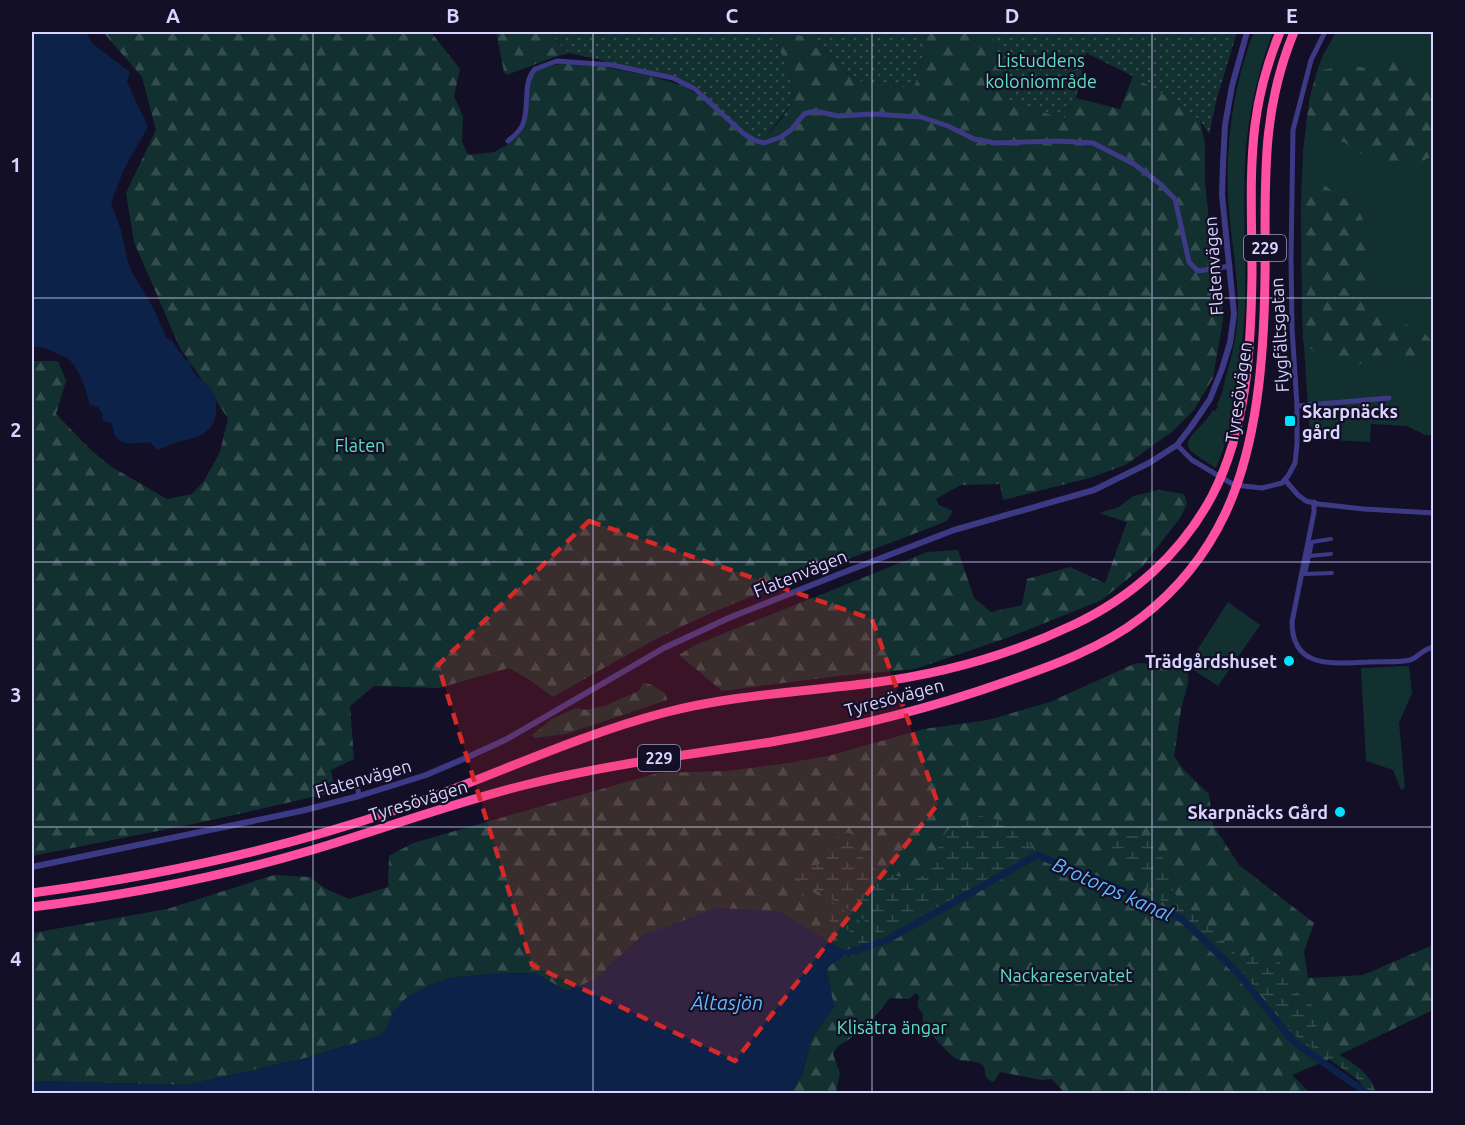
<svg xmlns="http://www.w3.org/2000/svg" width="1465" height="1125" viewBox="0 0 1465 1125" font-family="Ubuntu,sans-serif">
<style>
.green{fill:#12302f}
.forest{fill:url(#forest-firs)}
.wetland{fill:url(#wetland-marsh)}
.garden{fill:url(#garden-dots)}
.water{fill:#0c2248}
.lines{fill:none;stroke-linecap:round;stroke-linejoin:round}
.canal{stroke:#0c2248;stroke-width:7}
.pedestrian{stroke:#3d3a85;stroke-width:4}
.minor{stroke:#3d3a85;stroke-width:5}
.tertiary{stroke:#3d3a85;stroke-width:6}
.motorway{stroke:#ff4fa3;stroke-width:9}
.marked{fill:#d62828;fill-opacity:0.2;stroke:#d62828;stroke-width:4.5;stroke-dasharray:12 8;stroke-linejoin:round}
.grid{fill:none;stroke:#d9d4ff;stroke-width:1.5;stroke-opacity:0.55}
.poi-dot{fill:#00e5ff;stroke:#130f26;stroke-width:2}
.labels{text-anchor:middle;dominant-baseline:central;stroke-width:4.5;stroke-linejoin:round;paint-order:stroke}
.shield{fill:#130f26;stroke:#9e99be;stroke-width:1.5}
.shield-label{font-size:16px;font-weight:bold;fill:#d9d4ff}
.park-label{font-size:18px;fill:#5fe0c0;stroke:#130f26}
.street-label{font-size:18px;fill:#d9d4ff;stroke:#130f26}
.poi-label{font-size:18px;font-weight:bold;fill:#d9d4ff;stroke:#130f26;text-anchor:end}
.water-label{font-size:20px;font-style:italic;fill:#62b6ff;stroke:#130f26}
.neatline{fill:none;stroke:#d9d4ff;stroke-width:2}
.grid-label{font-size:20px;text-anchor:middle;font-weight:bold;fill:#d9d4ff}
</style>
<defs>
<pattern id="forest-firs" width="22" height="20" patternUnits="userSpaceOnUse" patternTransform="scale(1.5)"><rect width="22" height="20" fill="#12302f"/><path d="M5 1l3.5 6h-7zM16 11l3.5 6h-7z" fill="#344d4e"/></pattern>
<pattern id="wetland-marsh" width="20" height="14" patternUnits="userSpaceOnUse" patternTransform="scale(1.5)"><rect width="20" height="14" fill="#12302f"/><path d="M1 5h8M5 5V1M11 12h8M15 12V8" fill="none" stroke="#344d4e"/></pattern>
<pattern id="garden-dots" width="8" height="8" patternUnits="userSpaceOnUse" patternTransform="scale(1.5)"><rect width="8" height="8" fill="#12302f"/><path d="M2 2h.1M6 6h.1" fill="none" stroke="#344d4e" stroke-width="1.8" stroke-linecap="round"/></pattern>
</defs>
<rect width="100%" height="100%" fill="#130f26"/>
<g class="green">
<path d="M 1254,32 L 1273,32 C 1257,73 1248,116 1245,161 C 1243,209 1246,258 1245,307 C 1244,330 1241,352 1239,375 C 1235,407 1229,438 1216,468 C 1209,463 1199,458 1192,452 C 1180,441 1198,430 1205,421 C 1208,418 1210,414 1213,410 L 1215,411 L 1218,407 L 1217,405 L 1223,390 L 1223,387 C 1231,359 1239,331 1238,302 C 1237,266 1229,229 1228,193 C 1226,139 1234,82 1254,32 Z"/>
<path d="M 1336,32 L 1433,32 L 1433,435 L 1425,435 L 1407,426 L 1371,424 L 1370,442 L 1310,439 L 1302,315 L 1301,210 L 1303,150 L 1310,97 L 1317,71 L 1323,55 Z"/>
<path d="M 1228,602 L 1260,625 L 1218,686 L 1187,666 Z"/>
<path d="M 1409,666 L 1412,693 L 1399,723 L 1405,788 L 1401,790 L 1393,770 L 1366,761 L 1361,668 Z"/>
</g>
<g class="forest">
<path d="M 103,32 L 431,32 L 460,69 L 454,96 L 463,116 L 462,142 L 468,155 L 494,152 L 505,146 L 519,134 L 529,89 L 534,71 L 554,65 L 565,63 L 605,67 L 651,76 L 684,86 L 698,95 L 760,144 L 782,118 L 794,100 L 789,73 L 776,41 L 777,32 L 784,32 L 817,39 L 834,57 L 845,72 L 870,86 L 914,87 L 928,44 L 923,32 L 987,32 L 993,35 L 1010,101 L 1064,119 L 1076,98 L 1120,109 L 1133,76 L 1171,99 L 1200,120 L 1205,144 L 1205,182 L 1212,251 L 1222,290 L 1223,320 L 1213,378 L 1194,410 L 1173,431 L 1127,464 L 1093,477 L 1003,500 L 1000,484 L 961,485 L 936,499 L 939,505 L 953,511 L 947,521 C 861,555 773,585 689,623 C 642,645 597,672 553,697 L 530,680 L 509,668 L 439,688 L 374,686 L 350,706 L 354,759 L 331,770 L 335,792 L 203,822 L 32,856 L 32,361 L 58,361 L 66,381 L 56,414 L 92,451 L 110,466 L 167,499 L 192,494 L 204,481 L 220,452 L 228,418 L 180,348 L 134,242 L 126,193 L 156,130 L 142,77 Z"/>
<path d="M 496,32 L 553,32 L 554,38 L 569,53 L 552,58 L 507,75 L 504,72 Z"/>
<path d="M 1393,61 L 1414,74 L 1433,72 L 1433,156 L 1420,162 L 1372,161 L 1344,142 L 1329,141 L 1306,124 L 1310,97 L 1317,71 L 1334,68 L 1342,71 C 1353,65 1360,66 1372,70 L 1382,65 Z"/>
<path d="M 1302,177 L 1322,183 L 1337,195 L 1352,202 L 1358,208 L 1367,229 L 1364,269 L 1369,295 L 1374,303 L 1392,321 L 1411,326 L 1425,334 L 1430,339 C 1429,344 1430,349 1427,353 C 1416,364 1383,357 1368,361 C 1358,364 1352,369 1341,366 C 1325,363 1315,352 1303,342 L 1301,210 Z"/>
<path d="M 1159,490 L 1184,494 L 1187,504 L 1180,518 L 1142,567 L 1102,600 L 1007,638 L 915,669 L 838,676 L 722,691 L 679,655 L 695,645 L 927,552 L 958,550 L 974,598 L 991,612 L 1022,605 L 1027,579 L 1070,567 L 1105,583 L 1127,522 L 1099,513 L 1119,507 L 1133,496 Z"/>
<path d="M 1136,663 L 1184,665 L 1188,675 L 1188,683 L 1181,710 L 1174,756 L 1184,770 L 1209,794 L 1213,825 L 1239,865 L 1314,923 L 1304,952 L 1308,978 L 1363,975 L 1433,945 L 1433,1010 L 1337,1056 L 1292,1075 L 1310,1093 L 1063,1093 L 1062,1090 L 1052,1079 L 1041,1080 L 1000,1072 L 994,1082 C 980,1078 989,1069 981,1064 C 975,1060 964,1062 957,1059 C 949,1056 930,1032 923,1025 L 923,1014 L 917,1006 L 919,997 L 916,993 L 909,999 L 890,998 L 864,1030 L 838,1046 L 833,1054 L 840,1073 L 836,1091 L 838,1093 L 790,1093 L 802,1075 L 812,1037 L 834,1007 L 826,968 L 847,953 L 643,935 L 596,979 L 567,991 L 534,973 L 492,974 L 449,978 L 393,1011 L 387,1029 L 379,1036 L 302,1059 L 187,1085 L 32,1081 L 32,933 L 167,909 L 274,875 L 310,877 L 326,889 L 349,899 L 388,887 L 389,856 L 413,843 L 658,773 L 727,771 L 788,763 L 828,756 L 924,729 L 988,720 L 1050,702 Z"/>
<path d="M 643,683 L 650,684 L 665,693 L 667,700 L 566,734 L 534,738 L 532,735 L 552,719 L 576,708 L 586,710 L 604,706 L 639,691 Z"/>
</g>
<g class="wetland">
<path d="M 981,816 L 999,820 L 1020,831 L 1035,851 L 883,943 C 870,919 848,909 826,896 C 816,891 807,885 798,879 L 790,876 L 794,870 L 819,864 L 823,861 L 829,853 L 828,849 C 830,843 835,838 840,835 C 859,824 858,855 867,864 C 876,872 909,881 920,877 C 925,876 928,872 931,869 C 944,834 941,825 981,816 Z"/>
<path d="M 1123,836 L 1144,836 L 1151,839 L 1163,858 L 1168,871 L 1170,882 L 1174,892 L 1179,899 L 1206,923 L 1238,956 L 1243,957 L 1249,955 L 1275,956 C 1284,966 1288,979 1295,990 C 1300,996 1305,998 1310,1003 C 1315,1008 1319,1018 1319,1025 L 1316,1026 L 1315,1029 C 1328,1059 1367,1059 1376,1093 L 1372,1093 L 1366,1090 L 1357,1079 L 1296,1036 L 1259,991 L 1185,917 L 1170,909 L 1101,844 L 1106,840 Z"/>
<path d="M 789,880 L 796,882 L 855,917 L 868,929 L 879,945 L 872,947 L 859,944 C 853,929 839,926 826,919 L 823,907 L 820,903 L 804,897 L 788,884 Z"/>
</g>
<g class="garden">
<path d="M 553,32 L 777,32 L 776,41 L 789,73 L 794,100 L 762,142 L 754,140 L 683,82 L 612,65 L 601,60 L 569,53 L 554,38 Z"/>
<path d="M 784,32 L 923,32 L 928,44 L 914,87 L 870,86 L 845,72 L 834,57 L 817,39 Z"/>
<path d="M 987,32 L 1237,32 L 1217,98 L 1209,134 L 1200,120 L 1171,99 L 1133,76 L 1086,53 L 1076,98 L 1064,119 L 1009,101 L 993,36 Z"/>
</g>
<g class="water">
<path d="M 32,32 L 86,32 L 93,44 L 130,72 L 127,82 L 148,127 L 124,169 L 111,203 L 121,230 L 128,263 L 133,274 L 153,307 L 166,337 L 172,341 L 185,359 L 190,362 C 191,375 201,378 209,386 C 212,390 215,394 217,399 C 215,406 217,412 215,418 C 210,438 186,439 171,444 C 166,446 162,449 157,450 L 151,443 C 141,441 124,448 116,437 C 112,432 115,428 111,423 L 105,422 L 102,419 L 103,415 L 98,407 L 90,405 C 86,390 80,369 68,358 C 61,356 55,352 48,349 C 43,347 37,347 32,347 Z"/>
<path d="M 718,908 L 779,911 L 848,953 L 826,968 L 834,1007 L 812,1037 L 802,1075 L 790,1093 L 32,1093 L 32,1081 L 187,1085 L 302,1059 L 379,1036 L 387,1029 L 393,1011 L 406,998 L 432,984 L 449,978 L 492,974 L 534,973 L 567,991 L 596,979 L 643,935 Z"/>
</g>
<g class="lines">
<path class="canal" d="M 848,953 L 887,940 L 1037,855 L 1132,894 L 1183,920 L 1236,971 L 1294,1042 L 1368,1094"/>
<g class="pedestrian">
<path d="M 1331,554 L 1309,556 L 1305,574 L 1332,573"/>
<path d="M 1309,556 L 1312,542 L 1331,539"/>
</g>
<g class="minor">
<path d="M 508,141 C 513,137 519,132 522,126 C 531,108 521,85 535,69 L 557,61 L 612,65 L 673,78 L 695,89 L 744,134 L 754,140 L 764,143 L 781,137 L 791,130 L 804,114 L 815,111 L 838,116 L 873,114 L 921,117 L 948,126 L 974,139 L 995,143 L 1058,141 L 1093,143 L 1134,164 L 1159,183 L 1175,199 L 1189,262 L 1198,271 L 1230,266"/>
<path d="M 1297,406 L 1389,398"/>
<path d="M 1177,445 L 1192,460 L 1234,485 L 1262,488 L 1282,483 L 1288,476 L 1295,463 L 1297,444 L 1297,406 L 1292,328 L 1291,258 L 1293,130 L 1311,60 L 1325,32"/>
<path d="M 1285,480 L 1298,495 L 1306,501 L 1318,504 L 1364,509 L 1434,513"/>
<path d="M 1314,502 L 1314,512 L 1292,622 C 1292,670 1334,663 1368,662 C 1380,661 1399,663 1410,660 C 1419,657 1422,649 1434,647"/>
<path d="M 356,778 L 359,796"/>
</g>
<path class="tertiary" d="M 32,867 L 301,811 L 359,796 L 426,775 L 468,757 L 507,739 L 664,648 L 731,617 L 837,575 L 954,530 L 1094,490 L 1149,463 L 1177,445 L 1191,427 L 1210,399 L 1222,369 L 1230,343 L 1234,314 L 1222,195 L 1223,164 L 1225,125 L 1232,86 L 1247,32"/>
<g class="motorway">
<path d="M 32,893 C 157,876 279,850 399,809 C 487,779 572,737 663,713 C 731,695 801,692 871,683 C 940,674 1010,655 1073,625 C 1131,598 1181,554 1212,496 C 1247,429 1251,349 1252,274 C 1252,224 1249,174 1255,125 C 1259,93 1268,61 1280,32"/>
<path d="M 32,907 C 126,895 220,877 312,850 C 383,829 453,803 525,785 C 569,774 612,766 657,759 C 695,753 733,748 771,742 C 851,728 929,709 1005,682 C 1052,666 1102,648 1142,617 C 1177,590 1206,554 1225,514 C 1258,444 1264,355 1265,278 C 1266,189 1259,116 1294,32"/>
</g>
</g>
<path class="marked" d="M 589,521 L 872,619 L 938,804 L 735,1061 L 532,965 L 438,665 Z"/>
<path class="grid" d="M 313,32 L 313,1094M 593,32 L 593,1094M 872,32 L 872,1094M 1152,32 L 1152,1094M 32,298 L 1434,298M 32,562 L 1434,562M 32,827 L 1434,827"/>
<g class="poi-dot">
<rect x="1284" y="415" width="12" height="12" rx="3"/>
<circle cx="1289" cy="661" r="6"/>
<circle cx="1340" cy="812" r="6"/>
</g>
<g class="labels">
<g class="shield">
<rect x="1244" y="235" width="42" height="26" rx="4.5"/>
<rect x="638" y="745" width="42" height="26" rx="4.5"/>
</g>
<g class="shield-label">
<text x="1265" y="248">229</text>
<text x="659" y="758">229</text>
</g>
<g class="park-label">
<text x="1041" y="60">Listuddens<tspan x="1041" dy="21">koloniområde</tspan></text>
<text x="360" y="445">Flaten</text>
<text x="1066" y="975">Nackareservatet</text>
<text x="892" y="1027">Klisätra ängar</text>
</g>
<g class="street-label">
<text transform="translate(1213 266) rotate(-94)">Flatenvägen</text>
<text transform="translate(1279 335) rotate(-93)">Flygfältsgatan</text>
<text transform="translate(1238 392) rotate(-82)">Tyresövägen</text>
<text transform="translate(800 573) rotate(-22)">Flatenvägen</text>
<text transform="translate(894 697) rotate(-15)">Tyresövägen</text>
<text transform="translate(363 778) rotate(-16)">Flatenvägen</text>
<text transform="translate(418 800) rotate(-17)">Tyresövägen</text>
</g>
<g class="poi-label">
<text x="1302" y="411" text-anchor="start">Skarpnäcks<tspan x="1302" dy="21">gård</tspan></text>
<text x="1277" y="661">Trädgårdshuset</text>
<text x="1328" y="812">Skarpnäcks Gård</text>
</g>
<g class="water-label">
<text transform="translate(1113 889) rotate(24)">Brotorps kanal</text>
<text x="727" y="1002">Ältasjön</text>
</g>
</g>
<rect width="1465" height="1125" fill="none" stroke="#130f26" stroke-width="66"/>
<rect x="33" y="33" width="1399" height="1059" class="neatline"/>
<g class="grid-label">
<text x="173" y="23">A</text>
<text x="453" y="23">B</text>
<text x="732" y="23">C</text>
<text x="1012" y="23">D</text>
<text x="1292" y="23">E</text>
<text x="16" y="172">1</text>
<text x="16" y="437">2</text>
<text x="16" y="702">3</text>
<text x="16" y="966">4</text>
</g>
</svg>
